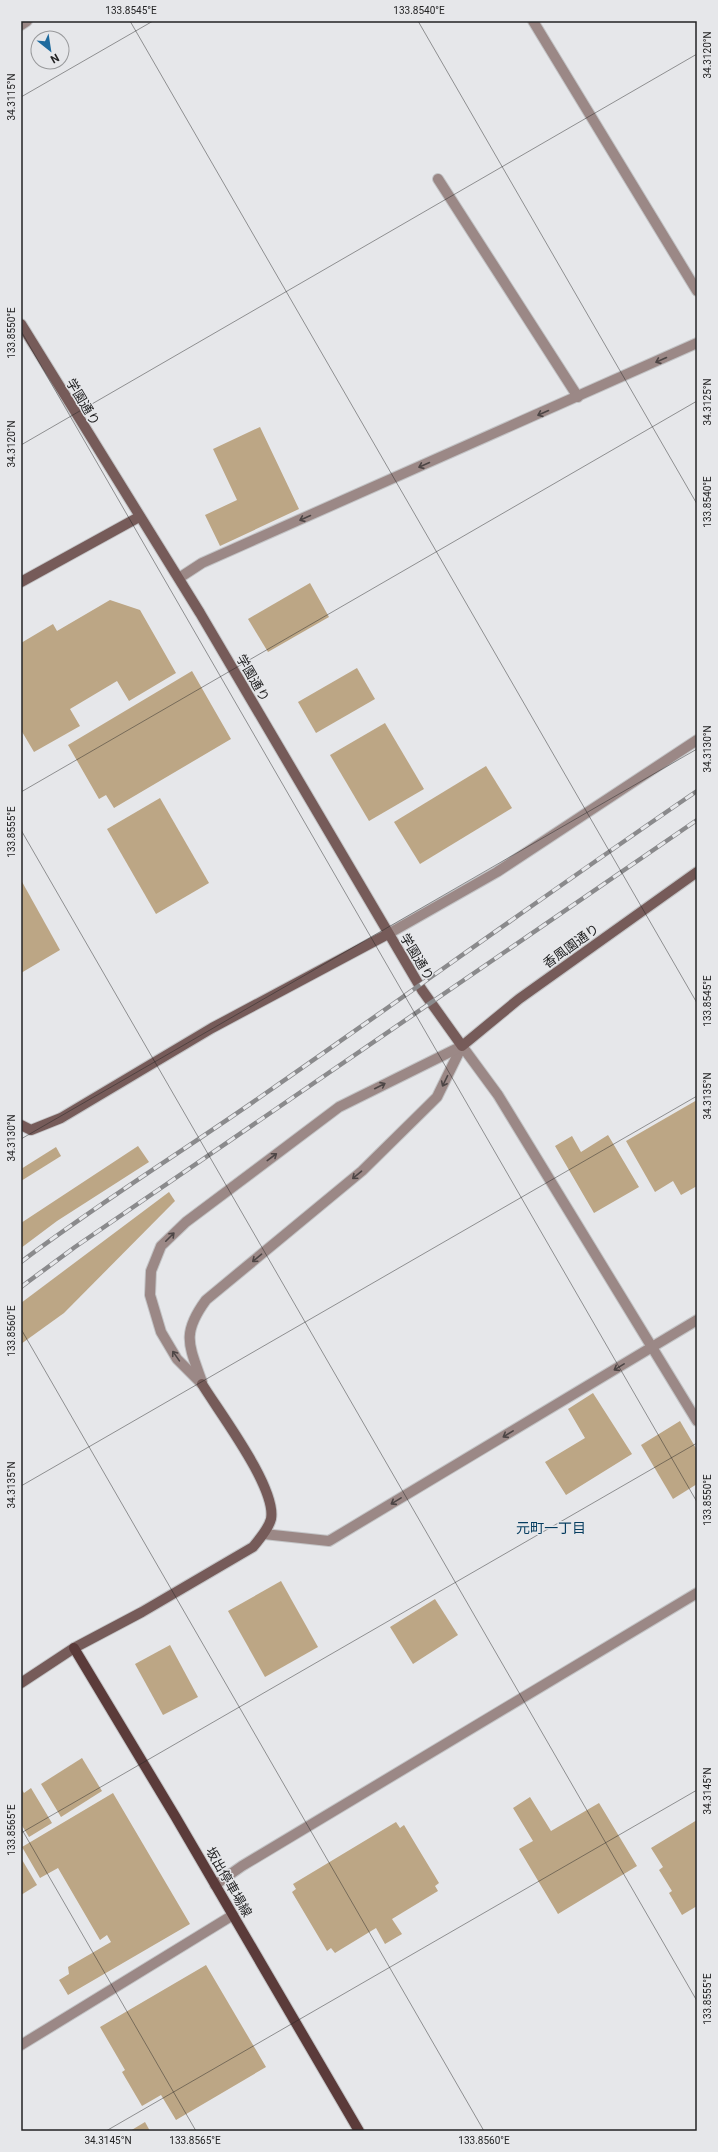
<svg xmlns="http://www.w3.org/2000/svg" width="718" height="2152" viewBox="0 0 718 2152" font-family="Roboto,'Noto Sans JP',sans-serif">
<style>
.building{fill:#bca685}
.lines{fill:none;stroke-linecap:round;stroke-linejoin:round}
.street-casing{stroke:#c3c4c6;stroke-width:12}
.secondary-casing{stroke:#c3c4c6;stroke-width:12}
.primary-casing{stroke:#c3c4c6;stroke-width:12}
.street{stroke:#9b8886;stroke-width:10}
.secondary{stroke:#765b59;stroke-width:10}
.primary{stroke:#5b3b3a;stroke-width:10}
.rail-casing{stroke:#8a8a8c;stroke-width:4.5}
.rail{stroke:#e6e7ea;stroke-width:3;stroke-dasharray:9;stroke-linecap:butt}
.oneway{stroke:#4d4646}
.ticks{fill:none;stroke:#232324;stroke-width:1;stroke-opacity:0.45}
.labels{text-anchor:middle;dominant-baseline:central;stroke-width:3;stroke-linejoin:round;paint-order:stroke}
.street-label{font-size:13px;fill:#232324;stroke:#e6e7ea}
.neighbourhood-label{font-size:14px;fill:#053c5f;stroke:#e6e7ea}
.neatline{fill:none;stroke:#232324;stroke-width:1.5}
.ticks-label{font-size:10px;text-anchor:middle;fill:#232324}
</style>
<rect width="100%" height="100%" fill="#e6e7ea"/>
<g class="building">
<path d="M 260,427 L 299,509 L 220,546 L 205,515 L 237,500 L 213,449 Z"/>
<path d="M 310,583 L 329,617 L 268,652 L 248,619 Z"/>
<path d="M 110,600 L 140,610 L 176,673 L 129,701 L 117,681 L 70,709 L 80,726 L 34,752 L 21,730 L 21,643 L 53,624 L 57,631 Z"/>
<path d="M 357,668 L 375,699 L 316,733 L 298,702 Z"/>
<path d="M 192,671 L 231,739 L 114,808 L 106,795 L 99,799 L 68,745 Z"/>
<path d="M 385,723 L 424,789 L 369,821 L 330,755 Z"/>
<path d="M 486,766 L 512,808 L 420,864 L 394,822 Z"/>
<path d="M 160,798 L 209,883 L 156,914 L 107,829 Z"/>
<path d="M 21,880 L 60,950 L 21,973 Z"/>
<path d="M 697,1100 L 697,1186 L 681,1195 L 673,1181 L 655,1192 L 626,1141 Z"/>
<path d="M 608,1135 L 639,1187 L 594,1213 L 555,1146 L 572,1136 L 581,1152 Z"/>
<path d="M 138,1146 L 149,1162 L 57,1221 L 21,1248 L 21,1223 Z"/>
<path d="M 56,1147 L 61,1156 L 21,1181 L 21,1169 Z"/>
<path d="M 169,1192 L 175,1201 L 64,1313 L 21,1344 L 21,1303 Z"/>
<path d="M 593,1393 L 632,1454 L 566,1495 L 545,1462 L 585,1438 L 568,1409 Z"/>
<path d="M 680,1421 L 697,1450 L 697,1484 L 673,1499 L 641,1445 Z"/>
<path d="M 281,1581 L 318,1647 L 265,1677 L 228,1611 Z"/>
<path d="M 435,1599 L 458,1635 L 413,1664 L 390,1627 Z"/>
<path d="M 170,1645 L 198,1697 L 163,1715 L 135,1664 Z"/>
<path d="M 82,1758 L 102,1791 L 61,1817 L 41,1784 Z"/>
<path d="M 21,1788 L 24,1793 L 31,1788 L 52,1823 L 29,1837 L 21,1824 Z"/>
<path d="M 113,1793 L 190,1924 L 68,1995 L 59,1980 L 69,1974 L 68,1967 L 111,1942 L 107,1935 L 100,1940 L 58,1868 L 40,1878 L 22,1847 Z"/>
<path d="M 530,1797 L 551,1831 L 599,1803 L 637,1866 L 558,1914 L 519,1849 L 533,1841 L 513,1808 Z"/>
<path d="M 697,1820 L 697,1906 L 682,1915 L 669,1893 L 672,1891 L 659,1870 L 663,1867 L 651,1848 Z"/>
<path d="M 396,1822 L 400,1828 L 404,1825 L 439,1883 L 435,1886 L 438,1891 L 392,1919 L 402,1934 L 385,1944 L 376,1928 L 335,1953 L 331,1948 L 327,1951 L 292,1892 L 296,1889 L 293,1884 Z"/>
<path d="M 21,1858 L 37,1885 L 21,1895 Z"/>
<path d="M 206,1965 L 266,2067 L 176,2120 L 161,2095 L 142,2106 L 122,2072 L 125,2070 L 100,2027 Z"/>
<path d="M 145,2122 L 150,2131 L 130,2131 Z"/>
</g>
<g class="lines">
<defs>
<g id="street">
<path d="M 533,21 L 697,291"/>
<path d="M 21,25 L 27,21"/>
<path d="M 438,179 L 578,397"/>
<path d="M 179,578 L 202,563 L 697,343"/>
<path d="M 388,934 L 497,872 L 697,740"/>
<path d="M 462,1046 L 498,1095 L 697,1421"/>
<path d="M 202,1382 C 189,1345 181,1334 206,1300 L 362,1171 L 429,1105 L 437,1097 L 462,1046"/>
<path d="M 202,1384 L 177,1359 L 161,1332 L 150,1295 L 151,1271 L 161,1246 L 186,1222 L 339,1107 L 462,1046"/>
<path d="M 264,1534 L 329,1541 L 697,1320"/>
<path d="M 215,1885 L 242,1866 L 697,1593"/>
<path d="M 21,2045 L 233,1915"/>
</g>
<g id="secondary">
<path d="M 21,324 L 200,613 L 422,990 L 462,1046 L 519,999 L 697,872"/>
<path d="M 21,582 L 139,517"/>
<path d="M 21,1125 L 31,1130 L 61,1118 L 212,1028 L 388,934"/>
<path d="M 21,1683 L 74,1648 L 142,1612 L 253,1547 C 260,1538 268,1530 271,1519 C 277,1488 219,1412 202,1384"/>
</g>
<path id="primary" d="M 74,1648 L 175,1816 L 359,2131"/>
</defs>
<use href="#street" class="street-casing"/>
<use href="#secondary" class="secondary-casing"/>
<use href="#primary" class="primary-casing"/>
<use href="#street" class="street"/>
<use href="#secondary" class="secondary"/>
<use href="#primary" class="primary"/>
<defs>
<g id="rail">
<path d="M 21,1262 C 100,1202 185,1150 266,1093 C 410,993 552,890 697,791"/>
<path d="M 21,1287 L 75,1247 L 697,820"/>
</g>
</defs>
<use href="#rail" class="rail-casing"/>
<use href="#rail" class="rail"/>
</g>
<defs><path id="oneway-shaft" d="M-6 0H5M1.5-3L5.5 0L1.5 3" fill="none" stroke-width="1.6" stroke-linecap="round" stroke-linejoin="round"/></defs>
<g class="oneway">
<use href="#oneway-shaft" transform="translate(661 360) rotate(156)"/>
<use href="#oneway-shaft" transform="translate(543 413) rotate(156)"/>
<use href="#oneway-shaft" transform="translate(424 465) rotate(156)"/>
<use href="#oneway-shaft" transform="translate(305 518) rotate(156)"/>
<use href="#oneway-shaft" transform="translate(445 1081) rotate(116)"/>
<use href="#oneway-shaft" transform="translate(380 1086) rotate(-27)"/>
<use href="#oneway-shaft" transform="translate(272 1157) rotate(-37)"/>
<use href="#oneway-shaft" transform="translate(357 1175) rotate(140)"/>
<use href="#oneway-shaft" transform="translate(170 1237) rotate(-45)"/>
<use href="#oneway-shaft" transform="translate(257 1258) rotate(140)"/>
<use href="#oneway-shaft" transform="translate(176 1356) rotate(-125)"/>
<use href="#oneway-shaft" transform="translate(619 1367) rotate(149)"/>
<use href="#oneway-shaft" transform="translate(508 1434) rotate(149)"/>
<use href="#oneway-shaft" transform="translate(396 1501) rotate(149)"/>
</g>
<path class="ticks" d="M 130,21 L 697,1003M 418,21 L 697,504M 21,97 L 153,21M 21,331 L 697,1502M 21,445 L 697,54M 21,792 L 697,401M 21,830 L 697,2001M 21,1139 L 697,749M 21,1329 L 484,2131M 21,1486 L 697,1096M 21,1828 L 196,2131M 21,1833 L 697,1443M 106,2131 L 697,1790"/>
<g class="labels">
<g class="street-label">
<text transform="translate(83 402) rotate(59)">学園通り</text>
<text transform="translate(253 678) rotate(60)">学園通り</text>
<text transform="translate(571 946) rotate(-36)">香風園通り</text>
<text transform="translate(417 957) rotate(59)">学園通り</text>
<text transform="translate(229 1882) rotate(60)">坂出停車場線</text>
</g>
<g class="neighbourhood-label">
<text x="551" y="1528">元町一丁目</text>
</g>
</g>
<rect width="718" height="2152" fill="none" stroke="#e6e7ea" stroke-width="44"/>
<g transform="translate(50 50) rotate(150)"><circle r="19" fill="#e6e7ea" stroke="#98999b"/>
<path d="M0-3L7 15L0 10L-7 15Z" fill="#1f6b9e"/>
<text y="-6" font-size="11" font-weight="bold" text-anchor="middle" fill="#232324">N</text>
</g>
<rect x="22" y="22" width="674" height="2108" class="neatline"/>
<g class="ticks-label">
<text x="131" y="14">133.8545°E</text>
<text x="419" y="14">133.8540°E</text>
<text transform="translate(707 55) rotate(-90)" y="4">34.3120°N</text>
<text transform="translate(11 97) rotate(-90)" y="4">34.3115°N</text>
<text transform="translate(11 333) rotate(-90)" y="4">133.8550°E</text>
<text transform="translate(707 402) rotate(-90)" y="4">34.3125°N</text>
<text transform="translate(11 444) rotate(-90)" y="4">34.3120°N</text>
<text transform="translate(707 502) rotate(-90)" y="4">133.8540°E</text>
<text transform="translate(707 749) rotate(-90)" y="4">34.3130°N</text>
<text transform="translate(11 832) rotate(-90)" y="4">133.8555°E</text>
<text transform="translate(707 1001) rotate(-90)" y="4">133.8545°E</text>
<text transform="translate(707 1096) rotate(-90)" y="4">34.3135°N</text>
<text transform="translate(11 1138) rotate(-90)" y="4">34.3130°N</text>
<text transform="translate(11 1331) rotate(-90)" y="4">133.8560°E</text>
<text transform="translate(11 1485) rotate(-90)" y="4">34.3135°N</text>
<text transform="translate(707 1500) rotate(-90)" y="4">133.8550°E</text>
<text transform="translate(707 1791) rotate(-90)" y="4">34.3145°N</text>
<text transform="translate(11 1830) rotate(-90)" y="4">133.8565°E</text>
<text transform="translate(707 1999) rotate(-90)" y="4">133.8555°E</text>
<text x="108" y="2144">34.3145°N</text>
<text x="195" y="2144">133.8565°E</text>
<text x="484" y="2144">133.8560°E</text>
</g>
</svg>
